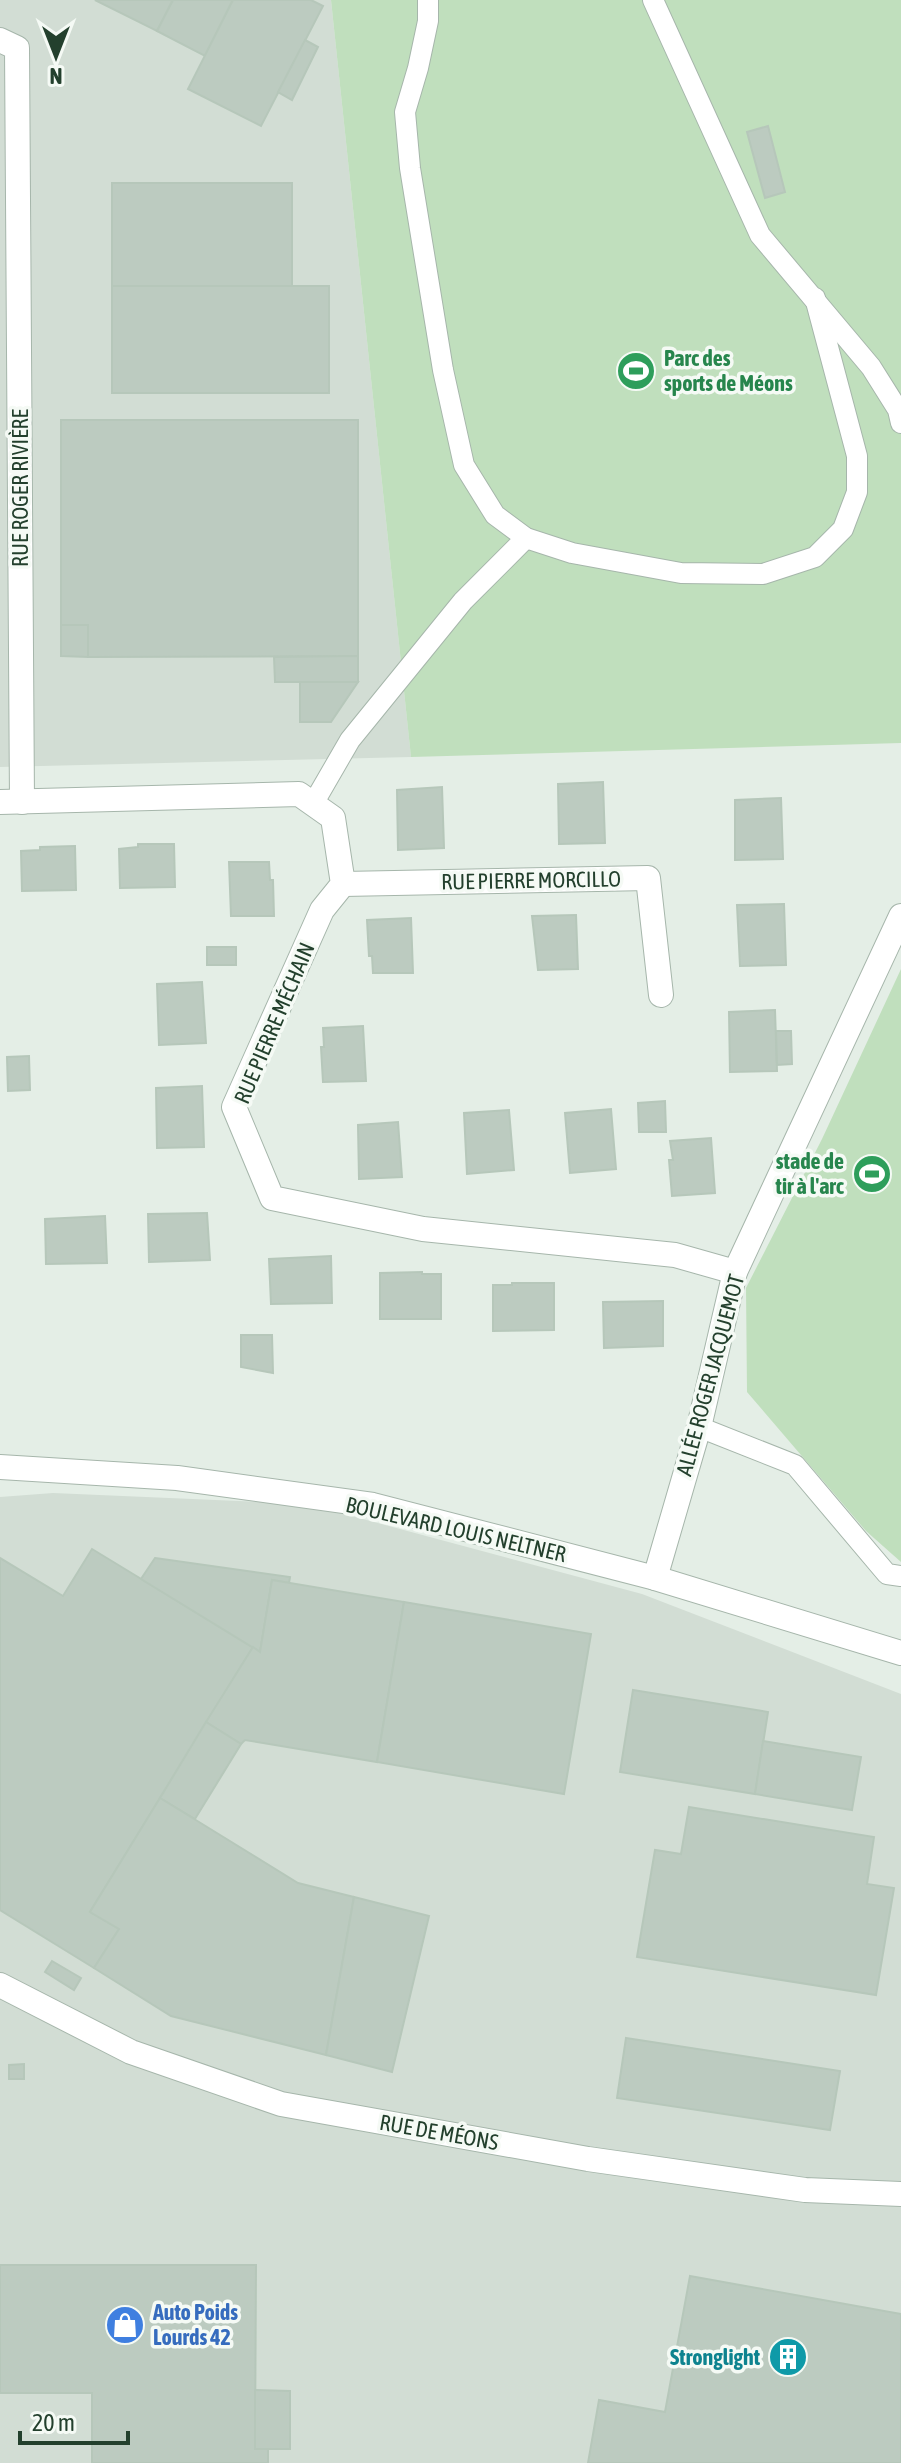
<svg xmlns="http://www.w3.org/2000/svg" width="901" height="2463" viewBox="0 0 901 2463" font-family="'Asap Condensed',sans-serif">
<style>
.built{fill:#d2ddd4}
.green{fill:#c0dfbd}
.building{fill:#bccbc0;stroke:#b6c7ba;stroke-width:2}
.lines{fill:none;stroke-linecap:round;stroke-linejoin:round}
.service-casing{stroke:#a6b6ab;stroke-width:22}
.minor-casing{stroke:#a6b6ab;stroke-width:26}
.tertiary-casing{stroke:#a6b6ab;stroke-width:26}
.service{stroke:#fff;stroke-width:20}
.minor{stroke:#fff;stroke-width:24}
.tertiary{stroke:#fff;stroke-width:24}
.labels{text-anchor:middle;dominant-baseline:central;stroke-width:7;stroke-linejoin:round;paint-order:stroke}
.leisure-label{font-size:22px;font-weight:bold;fill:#27864d;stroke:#f5faf5;text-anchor:start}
.street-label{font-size:22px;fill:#23402d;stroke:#f5faf5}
.shop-label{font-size:22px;font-weight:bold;fill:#366cbe;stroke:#f5faf5;text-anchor:start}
.culture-label{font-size:22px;font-weight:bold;fill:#0d838f;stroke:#f5faf5;text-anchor:end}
</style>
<rect width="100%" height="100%" fill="#e4eee6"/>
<g class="built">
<path d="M 0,0 L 331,0 L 411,757 L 0,767 Z"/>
<path d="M 53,1493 L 307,1504 L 642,1594 L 901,1694 L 901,2463 L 0,2463 L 0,1497 Z"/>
</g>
<g class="green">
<path d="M 331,0 L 901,0 L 901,743 L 411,757 Z"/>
<path d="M 901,969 L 901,1562 L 866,1531 L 747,1392 L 746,1288 L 822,1139 Z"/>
</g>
<g class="building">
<path d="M 95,0 L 173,0 L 157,31 Z"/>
<path d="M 173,0 L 233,0 L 205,56 L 157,31 Z"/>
<path d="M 233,0 L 311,0 L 323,6 L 261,126 L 188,89 Z"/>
<path d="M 305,40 L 318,47 L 292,100 L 278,92 Z"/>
<path d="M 768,126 L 785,192 L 765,198 L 747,132 Z"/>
<rect x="112" y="183" width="180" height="103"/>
<rect x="112" y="286" width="217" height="107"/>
<path d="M 61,420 L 358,420 L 358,656 L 88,657 L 88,625 L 61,625 Z"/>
<path d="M 61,625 L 88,625 L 88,657 L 61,656 Z"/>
<path d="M 358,656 L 358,682 L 275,682 L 274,657 Z"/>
<path d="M 300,682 L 358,682 L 331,722 L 300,722 Z"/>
<path d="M 603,782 L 605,843 L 559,844 L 558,784 Z"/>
<path d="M 442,787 L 444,848 L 398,850 L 397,790 Z"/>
<path d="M 781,798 L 783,859 L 735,860 L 735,800 Z"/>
<path d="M 138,844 L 174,844 L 175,887 L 120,888 L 119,849 L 138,847 Z"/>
<path d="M 75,846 L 76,890 L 22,891 L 21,851 L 40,850 L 40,847 Z"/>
<path d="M 229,862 L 269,862 L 270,880 L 273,880 L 274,916 L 231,916 Z"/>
<path d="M 784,904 L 786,965 L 740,966 L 737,905 Z"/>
<path d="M 576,915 L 578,969 L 538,970 L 532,916 Z"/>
<path d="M 411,918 L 413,973 L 373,973 L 372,956 L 369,956 L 367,920 Z"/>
<rect x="207" y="947" width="29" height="18"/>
<path d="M 202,982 L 206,1043 L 159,1045 L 157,984 Z"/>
<path d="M 775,1010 L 777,1071 L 730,1072 L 729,1012 Z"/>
<path d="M 363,1026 L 366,1081 L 323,1082 L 321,1047 L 324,1047 L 323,1028 Z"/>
<path d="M 776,1031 L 791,1031 L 792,1064 L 777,1065 Z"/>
<path d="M 29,1056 L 30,1090 L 8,1091 L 7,1057 Z"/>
<path d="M 202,1086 L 204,1147 L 157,1148 L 156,1088 Z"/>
<path d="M 665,1101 L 666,1132 L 639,1132 L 638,1103 Z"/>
<path d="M 611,1109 L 616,1169 L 570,1173 L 565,1113 Z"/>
<path d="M 509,1110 L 514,1170 L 467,1174 L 464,1113 Z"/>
<path d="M 398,1122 L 402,1177 L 359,1179 L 358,1125 Z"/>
<path d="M 711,1138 L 715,1193 L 672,1196 L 669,1160 L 673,1160 L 670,1141 Z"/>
<path d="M 207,1213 L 210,1260 L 149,1262 L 148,1214 Z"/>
<path d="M 105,1216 L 107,1263 L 46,1264 L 45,1219 Z"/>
<path d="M 331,1256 L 332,1303 L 271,1304 L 269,1259 Z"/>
<path d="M 422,1272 L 422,1274 L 441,1274 L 441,1319 L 380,1319 L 380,1273 Z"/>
<path d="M 512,1283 L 554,1283 L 554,1330 L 493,1331 L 493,1285 L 512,1285 Z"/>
<path d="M 663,1301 L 663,1346 L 604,1348 L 603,1302 Z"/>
<path d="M 241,1335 L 272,1335 L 273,1373 L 241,1367 Z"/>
<path d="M 92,1549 L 253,1647 L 90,1912 L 119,1929 L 94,1968 L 0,1910 L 0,1558 L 63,1596 Z"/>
<path d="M 155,1558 L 290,1577 L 289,1583 L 272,1580 L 260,1652 L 141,1579 Z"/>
<path d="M 272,1580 L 404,1602 L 377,1762 L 245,1740 L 241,1744 L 206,1722 L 253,1647 L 260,1652 Z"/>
<path d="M 404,1602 L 591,1634 L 564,1794 L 377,1762 Z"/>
<path d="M 633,1690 L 768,1712 L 755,1794 L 620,1772 Z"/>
<path d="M 206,1722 L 241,1744 L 195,1819 L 160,1798 Z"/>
<path d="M 763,1741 L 861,1757 L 852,1810 L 755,1794 Z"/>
<path d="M 160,1798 L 298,1883 L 354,1897 L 326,2055 L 171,2016 L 94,1968 L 119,1929 L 90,1912 Z"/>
<path d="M 689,1807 L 874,1837 L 867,1884 L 894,1888 L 876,1995 L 637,1957 L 655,1850 L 681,1854 Z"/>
<path d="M 354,1897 L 429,1916 L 392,2072 L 326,2055 Z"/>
<path d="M 52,1961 L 81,1978 L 74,1990 L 45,1972 Z"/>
<path d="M 626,2038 L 840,2071 L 830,2130 L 617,2098 Z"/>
<path d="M 24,2064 L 24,2079 L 9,2079 L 9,2065 Z"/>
<path d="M 0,2265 L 256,2265 L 255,2449 L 268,2449 L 268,2463 L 92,2463 L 92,2393 L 0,2393 Z"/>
<path d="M 690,2276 L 901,2314 L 901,2463 L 588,2463 L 599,2400 L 665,2412 Z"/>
<path d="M 255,2390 L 290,2391 L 290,2449 L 255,2449 Z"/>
</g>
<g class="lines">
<defs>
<g id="service">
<path d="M 428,0 L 428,21 L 418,68 L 405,112 L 410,168 L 443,370 L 464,465 L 495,515 L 526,538 L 572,553 L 681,573 L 763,574 L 815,557 L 843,529 L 857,492 L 857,456 L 815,298"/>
<path d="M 653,0 L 760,235 L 871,367 L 898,410 L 901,423"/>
<path d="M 313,804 L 350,740 L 463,601 L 526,538"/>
<path d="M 699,1427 L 795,1465 L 887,1574 L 901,1576"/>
</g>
<g id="minor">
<path d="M 0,40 L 17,48 L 22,802"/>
<path d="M 0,802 L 299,794 L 333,818 L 343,884 L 322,910 L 234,1107 L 272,1198 L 423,1229 L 675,1255 L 735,1272"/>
<path d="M 343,884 L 648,878 L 661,995"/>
<path d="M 655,1578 L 699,1427 L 735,1272 L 901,916"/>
<path d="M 0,1985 L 131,2052 L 281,2104 L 588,2159 L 805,2190 L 901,2194"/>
</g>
<path id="tertiary" d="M 0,1467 L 177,1478 L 373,1505 L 655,1578 L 901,1653"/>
</defs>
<use href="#service" class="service-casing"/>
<use href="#minor" class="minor-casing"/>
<use href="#tertiary" class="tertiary-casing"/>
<use href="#service" class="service"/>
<use href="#minor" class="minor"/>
<use href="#tertiary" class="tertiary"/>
</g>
<defs>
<symbol id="stadium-disc" viewBox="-11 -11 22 22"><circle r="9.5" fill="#2e9e5b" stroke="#f5faf5"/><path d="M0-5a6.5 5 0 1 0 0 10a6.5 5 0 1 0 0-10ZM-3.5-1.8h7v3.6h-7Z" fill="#fff"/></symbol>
<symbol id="shop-disc" viewBox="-11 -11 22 22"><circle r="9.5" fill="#3f7fe0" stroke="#f5faf5"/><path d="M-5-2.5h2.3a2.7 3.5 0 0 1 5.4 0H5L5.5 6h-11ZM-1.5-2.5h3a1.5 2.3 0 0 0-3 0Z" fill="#fff"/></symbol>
<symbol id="building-disc" viewBox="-11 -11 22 22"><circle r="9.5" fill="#0f9aa8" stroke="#f5faf5"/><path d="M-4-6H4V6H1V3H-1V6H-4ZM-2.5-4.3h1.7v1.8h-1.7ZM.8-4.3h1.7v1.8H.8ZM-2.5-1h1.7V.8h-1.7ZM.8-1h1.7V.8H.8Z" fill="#fff"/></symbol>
</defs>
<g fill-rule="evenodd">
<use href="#stadium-disc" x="614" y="349" width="44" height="44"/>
<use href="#stadium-disc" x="850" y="1152" width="44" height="44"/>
<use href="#shop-disc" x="103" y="2303" width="44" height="44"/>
<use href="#building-disc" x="766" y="2335" width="44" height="44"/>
</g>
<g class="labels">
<g class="leisure-label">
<text x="664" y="358">Parc des<tspan x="664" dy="25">sports de Méons</tspan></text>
<text x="844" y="1161" text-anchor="end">stade de<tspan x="844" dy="25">tir à l'arc</tspan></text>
</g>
<g class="street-label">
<text transform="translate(20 488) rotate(-90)">RUE ROGER RIVIÈRE</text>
<text transform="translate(531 880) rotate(-1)">RUE PIERRE MORCILLO</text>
<text transform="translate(274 1023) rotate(-67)">RUE PIERRE MÉCHAIN</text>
<text transform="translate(710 1375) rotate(-75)">ALLÉE ROGER JACQUEMOT</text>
<text transform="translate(456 1529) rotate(13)">BOULEVARD LOUIS NELTNER</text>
<text transform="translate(439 2132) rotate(10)">RUE DE MÉONS</text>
</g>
<g class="shop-label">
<text x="153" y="2312">Auto Poids<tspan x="153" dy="25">Lourds 42</tspan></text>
</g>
<g class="culture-label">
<text x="760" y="2357">Stronglight</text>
</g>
</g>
<g transform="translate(56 56) rotate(180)" stroke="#f5faf5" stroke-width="6" paint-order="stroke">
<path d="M0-6L14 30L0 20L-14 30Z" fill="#23402d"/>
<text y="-12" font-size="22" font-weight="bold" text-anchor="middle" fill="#23402d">N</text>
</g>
<path d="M20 2431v12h108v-12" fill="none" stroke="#23402d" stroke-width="4"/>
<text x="32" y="2431" font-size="24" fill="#23402d" stroke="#f5faf5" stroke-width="6" paint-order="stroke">20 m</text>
</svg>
